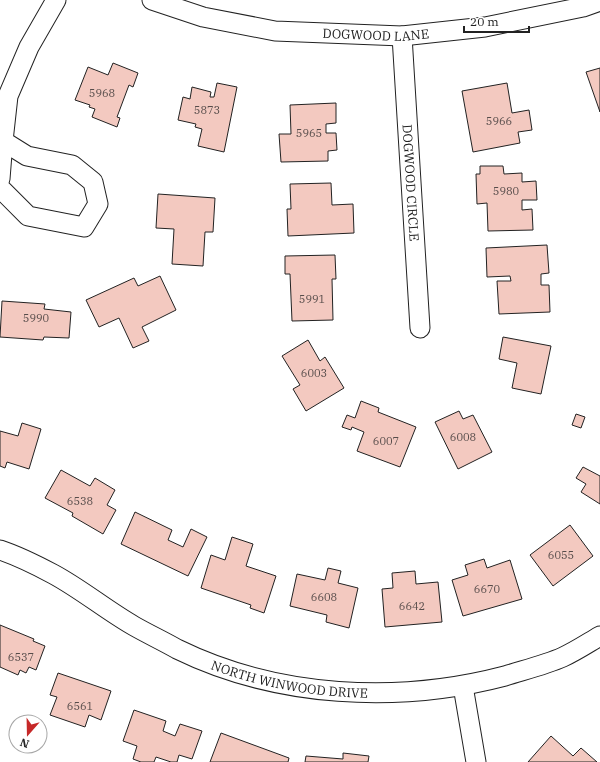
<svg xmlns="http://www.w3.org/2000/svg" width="600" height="762" viewBox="0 0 600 762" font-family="'IBM Plex Serif',serif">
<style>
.building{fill:#f3c9c0;stroke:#222}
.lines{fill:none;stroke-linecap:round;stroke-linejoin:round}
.minor-casing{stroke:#222;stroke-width:21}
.minor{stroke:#fff;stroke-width:19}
.labels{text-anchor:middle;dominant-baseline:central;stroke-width:3;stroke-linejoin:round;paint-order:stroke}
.number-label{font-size:11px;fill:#564c4a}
.street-label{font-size:13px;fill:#222;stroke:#fff}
</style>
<rect width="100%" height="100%" fill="#fff"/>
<g class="building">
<path d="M 113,63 L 138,73 L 133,87 L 129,85 L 117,117 L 120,118 L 117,127 L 92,117 L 95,109 L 89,107 L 90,105 L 75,100 L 88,67 L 108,75 Z"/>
<path d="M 600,68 L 600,112 L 586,72 Z"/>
<path d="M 217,83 L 237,87 L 224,152 L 198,146 L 202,129 L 195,127 L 196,124 L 178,120 L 183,97 L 190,99 L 192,87 L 211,92 L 210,97 L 214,97 Z"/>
<path d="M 507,83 L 512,113 L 529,110 L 532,130 L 518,132 L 520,143 L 473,152 L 462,91 Z"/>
<path d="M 336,103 L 336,123 L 326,124 L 326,133 L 336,133 L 337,150 L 328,151 L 328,161 L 281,162 L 279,134 L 291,134 L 290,105 Z"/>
<path d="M 480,166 L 503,166 L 504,174 L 522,173 L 522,182 L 536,181 L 537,200 L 522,200 L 522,210 L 532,209 L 533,230 L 488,231 L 487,203 L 477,204 L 476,174 L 480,174 Z"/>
<path d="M 331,183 L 332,205 L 353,204 L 354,233 L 288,236 L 287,209 L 291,209 L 290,184 Z"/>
<path d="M 158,194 L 215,198 L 213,232 L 205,232 L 203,266 L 172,264 L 174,229 L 156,228 Z"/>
<path d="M 547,245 L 549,273 L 541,274 L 541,285 L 549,285 L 550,312 L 499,314 L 497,281 L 511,281 L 510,276 L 487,277 L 486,248 Z"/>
<path d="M 335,255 L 336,279 L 332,279 L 333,320 L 292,321 L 290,274 L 285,274 L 285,256 Z"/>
<path d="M 160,276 L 176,310 L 142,327 L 149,341 L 133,348 L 119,318 L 99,327 L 86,300 L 134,278 L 138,286 Z"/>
<path d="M 2,301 L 45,304 L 44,309 L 71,312 L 69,338 L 44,337 L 43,340 L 0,337 Z"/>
<path d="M 503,337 L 551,346 L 541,394 L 512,388 L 517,363 L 499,359 Z"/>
<path d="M 308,340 L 320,361 L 325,357 L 344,388 L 306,411 L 293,389 L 300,385 L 282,356 Z"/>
<path d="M 361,401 L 379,408 L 378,412 L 416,427 L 400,467 L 357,451 L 364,432 L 352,427 L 351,430 L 342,427 L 347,415 L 355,418 Z"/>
<path d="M 459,411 L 463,419 L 473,415 L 492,452 L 458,469 L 435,422 Z"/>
<path d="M 576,414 L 585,417 L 581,428 L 572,425 Z"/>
<path d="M 22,423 L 41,429 L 29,469 L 7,462 L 5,468 L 0,466 L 0,431 L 18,436 Z"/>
<path d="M 583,467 L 600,476 L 600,504 L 581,492 L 586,484 L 576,478 Z"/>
<path d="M 61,470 L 90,486 L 95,478 L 115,490 L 107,505 L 116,510 L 103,534 L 72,516 L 73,513 L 45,498 Z"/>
<path d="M 135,512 L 172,530 L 168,540 L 183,547 L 191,529 L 207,537 L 188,576 L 121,544 Z"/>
<path d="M 570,525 L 593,556 L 553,586 L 530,555 Z"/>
<path d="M 232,537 L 253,544 L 246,566 L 276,576 L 264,613 L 250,608 L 251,605 L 201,588 L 211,555 L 225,560 Z"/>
<path d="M 484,559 L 487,568 L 510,560 L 522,599 L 463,616 L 452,580 L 468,575 L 465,565 Z"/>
<path d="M 328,568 L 341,571 L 338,583 L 358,588 L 349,628 L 326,622 L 327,615 L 290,606 L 297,574 L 325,580 Z"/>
<path d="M 415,571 L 416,584 L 438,582 L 442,622 L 385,627 L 382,589 L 393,588 L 392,573 Z"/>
<path d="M 0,625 L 34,639 L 33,641 L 45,646 L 36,670 L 29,667 L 26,673 L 20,670 L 18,675 L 0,667 Z"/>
<path d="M 58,673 L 111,691 L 101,720 L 89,715 L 85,727 L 50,715 L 57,697 L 50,695 Z"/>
<path d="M 134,710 L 166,721 L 163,731 L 175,736 L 180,724 L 202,731 L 192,759 L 179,755 L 177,762 L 171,762 L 156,757 L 154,762 L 141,762 L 133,759 L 137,746 L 123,741 Z"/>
<path d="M 221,733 L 289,758 L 288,762 L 210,762 Z"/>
<path d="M 551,736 L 573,756 L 581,748 L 597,762 L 528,762 Z"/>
<path d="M 343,753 L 369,756 L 368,762 L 305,762 L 306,756 L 343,759 Z"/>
</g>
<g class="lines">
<defs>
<g id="minor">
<path id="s1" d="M 152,0 L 203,17 L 275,31 L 402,36 L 485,27 L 583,7 L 600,1"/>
<path id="s2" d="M 402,36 L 420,328"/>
<path d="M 3,141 L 8,96 L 29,47 L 56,0"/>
<path d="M 0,179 L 3,141 L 27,156 L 72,165 L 93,182 L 98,204 L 84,227 L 28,216 L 0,188"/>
<path id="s3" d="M 0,550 C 18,556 36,565 53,574 C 81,589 106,610 134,626 C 148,634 163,641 177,649 C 277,698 398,704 505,676 C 524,670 545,665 563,657 C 576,651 588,643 600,636"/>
<path d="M 463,686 L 476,762"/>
</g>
</defs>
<use href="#minor" class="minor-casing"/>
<use href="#minor" class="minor"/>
</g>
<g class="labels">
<g class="number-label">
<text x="102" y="93">5968</text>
<text x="207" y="110">5873</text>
<text x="499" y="121">5966</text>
<text x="309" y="133">5965</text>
<text x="506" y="191">5980</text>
<text x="312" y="299">5991</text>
<text x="36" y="318">5990</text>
<text x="314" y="373">6003</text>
<text x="463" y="437">6008</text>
<text x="386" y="441">6007</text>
<text x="80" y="501">6538</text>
<text x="561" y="555">6055</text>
<text x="487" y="589">6670</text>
<text x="324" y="597">6608</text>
<text x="412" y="606">6642</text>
<text x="21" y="657">6537</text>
<text x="80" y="706">6561</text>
</g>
<g class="street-label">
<text stroke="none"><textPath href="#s1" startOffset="228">DOGWOOD LANE</textPath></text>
<text stroke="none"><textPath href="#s2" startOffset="147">DOGWOOD CIRCLE</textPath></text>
<text stroke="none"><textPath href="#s3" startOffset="321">NORTH WINWOOD DRIVE</textPath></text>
</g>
</g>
<g transform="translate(28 734) rotate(200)"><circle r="19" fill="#ffffff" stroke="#a7a7a7"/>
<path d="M0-3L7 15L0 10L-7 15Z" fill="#c62828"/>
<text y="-6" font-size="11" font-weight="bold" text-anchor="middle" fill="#222222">N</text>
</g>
<path d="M464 26v6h65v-6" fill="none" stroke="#222222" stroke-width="2"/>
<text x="470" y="26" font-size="12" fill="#222222" stroke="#ffffff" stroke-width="3" paint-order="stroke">20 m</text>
</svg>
